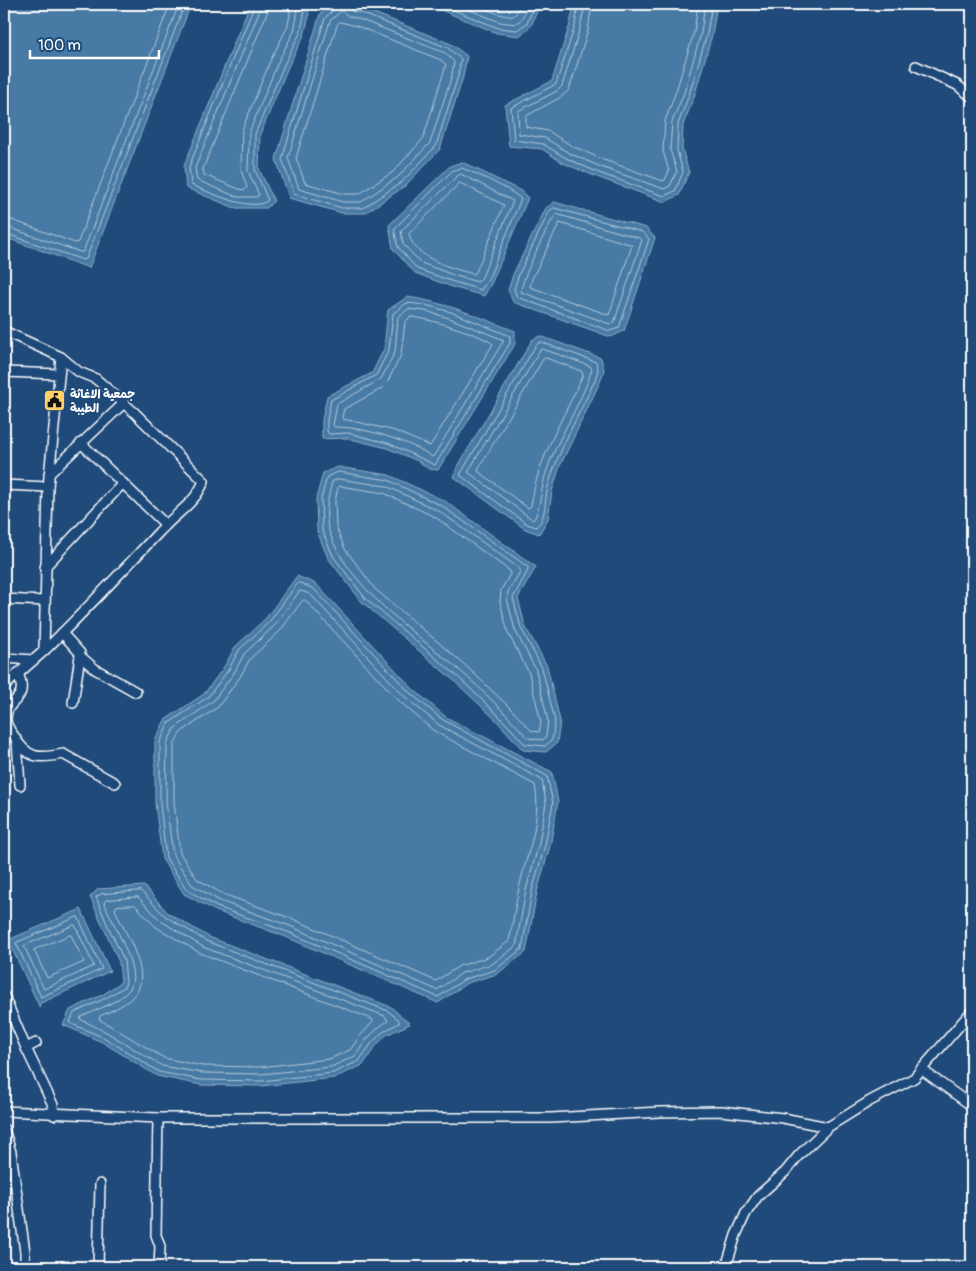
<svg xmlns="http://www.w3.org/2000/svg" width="976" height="1271" viewBox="0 0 976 1271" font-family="Pangolin,'Playpen Sans Arabic',sans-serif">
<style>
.water{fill:#477aa5;stroke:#91afc9}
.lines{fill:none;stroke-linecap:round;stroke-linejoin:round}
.shore{stroke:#b5cadb;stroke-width:1}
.minor-casing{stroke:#fff;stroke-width:12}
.minor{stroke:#1f4a7a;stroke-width:9}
.labels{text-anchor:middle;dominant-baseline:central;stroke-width:4;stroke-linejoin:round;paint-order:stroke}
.poi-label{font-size:12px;font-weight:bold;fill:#fff;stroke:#1f4a7a;text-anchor:start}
</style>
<rect width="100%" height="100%" fill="#1f4a7a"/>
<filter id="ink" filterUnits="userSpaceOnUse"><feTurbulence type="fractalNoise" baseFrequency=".02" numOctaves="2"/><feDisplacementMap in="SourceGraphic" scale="10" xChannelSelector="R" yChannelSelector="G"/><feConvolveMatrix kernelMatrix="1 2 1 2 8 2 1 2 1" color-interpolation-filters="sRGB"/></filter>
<g filter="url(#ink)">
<g class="water">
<path d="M 4,4 L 191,4 L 89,268 L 4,237 Z"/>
<path d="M 250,4 L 307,4 L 309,16 L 304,35 L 288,67 L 260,135 L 259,169 L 274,201 L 267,208 L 235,208 L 186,188 L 184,166 Z"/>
<path d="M 332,4 L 342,4 L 362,8 L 451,44 L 467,56 L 463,77 L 440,149 L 405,186 L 365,213 L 342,213 L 289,198 L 276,159 L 320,14 Z"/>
<path d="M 426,4 L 540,4 L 531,26 L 519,36 L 497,33 Z"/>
<path d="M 574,4 L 717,4 L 712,35 L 694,97 L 683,125 L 682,149 L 689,172 L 679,195 L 665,202 L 597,177 L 563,163 L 542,149 L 509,146 L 505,105 L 552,81 L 570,24 Z"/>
<path d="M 462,162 L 521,191 L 528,198 L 492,282 L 484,296 L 452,287 L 415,273 L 393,249 L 389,225 L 450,166 Z"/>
<path d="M 554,202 L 646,228 L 655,238 L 624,331 L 611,337 L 513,302 L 508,290 L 514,272 L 546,208 Z"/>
<path d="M 407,297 C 445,302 479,317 515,331 L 515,344 L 438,470 L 429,469 L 418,461 L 387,448 L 347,438 L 322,439 L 322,420 L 327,396 L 372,373 L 384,349 L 388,310 Z"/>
<path d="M 540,336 L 601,358 L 604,370 L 600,382 L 560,466 L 552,491 L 548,519 L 539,534 L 525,529 L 454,477 L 457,468 L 532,340 Z"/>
<path d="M 338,467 L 389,475 L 445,501 L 536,567 L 518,598 L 525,626 L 547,666 L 560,721 L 557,743 L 546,752 L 523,750 L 495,719 L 452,679 L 362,602 L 328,558 L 317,531 L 316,499 L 323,473 Z"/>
<path d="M 297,576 L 316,584 L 413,689 L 446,717 L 552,772 L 558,802 L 550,846 L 537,892 L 526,952 L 497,974 L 467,983 L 438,1003 L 286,937 L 216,911 L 184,894 L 162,859 L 155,803 L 155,741 L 165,720 L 204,694 L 224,667 L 235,647 L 266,618 Z"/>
<path d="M 144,886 L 168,913 L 209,937 L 391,1007 L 410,1024 L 386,1035 L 375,1047 L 363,1065 L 334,1078 L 261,1086 L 201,1085 L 157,1076 L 102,1042 L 63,1025 L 70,1010 L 104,994 L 121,982 L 119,962 L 90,897 L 98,889 Z"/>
<path d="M 81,909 L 110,971 L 39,1004 L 40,1008 L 8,940 Z"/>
</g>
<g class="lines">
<g class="shore">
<path d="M 255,4 L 189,167 L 191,185 C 207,191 254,214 268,200 L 255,170 L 255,134 L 284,65 L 300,33 L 304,16 L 303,4"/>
<path d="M 261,4 L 260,10 L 195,168 L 197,180 L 237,197 L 256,197 L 259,195 L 248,171 L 249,133 L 278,62 L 294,31 L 297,16 L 296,4"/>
<path d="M 269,4 L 267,13 L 203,169 L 204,175 L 239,189 L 245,190 L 247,187 L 241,170 L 242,130 L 271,59 L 287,28 L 290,15 L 289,4"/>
<path d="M 335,4 L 334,9 L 325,18 L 282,159 L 294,194 L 342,208 L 363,208 L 402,182 L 436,146 L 458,76 L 461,59 L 448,48 L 361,13 C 355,12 348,12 347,4"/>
<path d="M 439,4 L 498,28 L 517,30 L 527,23 L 535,4"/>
<path d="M 455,4 L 500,22 L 515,24 L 522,19 L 528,4"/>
<path d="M 475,4 C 482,7 508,20 515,15 C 517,13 519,7 520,4"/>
<path d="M 578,4 L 575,26 L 556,84 L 511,108 L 514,140 L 543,144 L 566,158 L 599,173 L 664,196 L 675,191 L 683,172 L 677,150 L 678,124 L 689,95 L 707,34 L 712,4"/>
<path d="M 585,4 L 580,28 L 562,86 L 557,91 L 518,111 L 519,134 L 545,138 L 569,153 L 601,167 L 664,189 L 670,186 L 677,171 L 670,150 L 672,122 L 684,93 L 701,33 L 705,4"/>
<path d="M 592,4 L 588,30 L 569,90 L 561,97 L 526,116 L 526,127 L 548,131 L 572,146 L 604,160 L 663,181 L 665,180 L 669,171 L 663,151 L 665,121 L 676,91 L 694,32 L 698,4"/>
<path d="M 342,11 L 348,16 L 359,19 L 445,53 L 454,62 L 452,75 L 430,143 L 398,177 L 361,202 L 343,202 L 299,189 L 288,158 L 330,21 Z"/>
<path d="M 340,22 L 357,26 L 441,60 L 446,65 L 423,139 L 393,172 L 359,194 L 344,194 L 305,183 L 296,158 L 337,25 Z"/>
<path d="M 461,168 C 472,171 514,191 521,199 L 488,280 L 481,290 L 454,282 L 417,269 L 398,247 L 394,229 L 452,171 Z"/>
<path d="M 461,174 L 513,201 L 482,277 L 478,282 L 456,276 L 421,263 L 403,244 L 401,231 L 456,177 Z"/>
<path d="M 460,183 L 504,205 L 476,272 L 474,274 C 453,269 413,258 409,234 Z"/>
<path d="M 554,208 L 642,232 L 649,239 L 619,328 L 610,331 L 517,297 L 514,289 L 519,274 L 549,212 Z"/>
<path d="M 556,214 L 639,238 L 642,240 L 614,323 L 610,324 L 521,292 C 520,282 549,223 556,214 Z"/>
<path d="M 4,219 L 12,220 L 75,243 L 78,242 L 170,4"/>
<path d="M 560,223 L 632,245 L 609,315 L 530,287 L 532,279 Z"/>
<path d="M 4,226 L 80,252 L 83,252 L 179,4"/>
<path d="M 4,233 L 83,260 L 86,259 L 185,4"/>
<path d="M 407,303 L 425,305 L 451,312 L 510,336 L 510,343 L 435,465 L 388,443 L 348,433 L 329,434 L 327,431 L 327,420 L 331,400 L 376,375 L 389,350 L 393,314 Z"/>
<path d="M 409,309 L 425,311 L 449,318 L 504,340 L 433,457 C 429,455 426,453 423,451 C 398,438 362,427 335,427 L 333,425 L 337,404 L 381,379 L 395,352 L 398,317 Z"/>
<path d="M 411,317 C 427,318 481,334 493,344 L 430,446 L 392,430 L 343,419 L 342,417 L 344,409 L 381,389 L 387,383 L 401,355 L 405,322 Z"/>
<path d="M 541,342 L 596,362 L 598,369 L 595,380 C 579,415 558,450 548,487 C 544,501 547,518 536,527 L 527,524 L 460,475 L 536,345 Z"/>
<path d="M 543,349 L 590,366 L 592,369 C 581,406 556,439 545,476 C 542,486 539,515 533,520 L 468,472 L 540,350 Z"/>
<path d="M 546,358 L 581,371 L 583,374 C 564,419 538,456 531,506 L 528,508 L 479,472 L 478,470 L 543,359 Z"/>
<path d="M 339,472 L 388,480 L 442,506 L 528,567 L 528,570 L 513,598 L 521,628 L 542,668 L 555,721 L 552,740 L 545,746 L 525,744 L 499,716 L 456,675 L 366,599 L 333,556 L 322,530 L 321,499 L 327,477 Z"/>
<path d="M 339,479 L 386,486 L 439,511 L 520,569 L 520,572 L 508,592 L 507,599 L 515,630 L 536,670 L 548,721 L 546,736 L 543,740 L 528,738 C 506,714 483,690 458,669 C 414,632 347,586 329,531 C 324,515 328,497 332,482 Z"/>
<path d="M 340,486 L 384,493 L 435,517 L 510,571 L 510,574 L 501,590 L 500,602 L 508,633 L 529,673 L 541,722 L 539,732 L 532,731 L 508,706 L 465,665 L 375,589 L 345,549 L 336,527 L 335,501 L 338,488 Z"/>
<path d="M 300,583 L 314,589 L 410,693 L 443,720 L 547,776 L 553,803 L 545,845 L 532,891 L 522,949 L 495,970 L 465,979 L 438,997 L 288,932 L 217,907 L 187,890 L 166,858 L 160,803 L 160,742 L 169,723 L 208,697 L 229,669 L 239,650 L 270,621 L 297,584 Z"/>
<path d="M 300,591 L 310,594 L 405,697 L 439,725 L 542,780 L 546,803 L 539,843 L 526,890 L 516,946 L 492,964 L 462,973 L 437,990 L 290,926 L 220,901 L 192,885 L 173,855 L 166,802 L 167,743 L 175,728 L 213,701 L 234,673 L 244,654 L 274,626 Z"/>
<path d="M 305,600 L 400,702 L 434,731 L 535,785 C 542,821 527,853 519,888 C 515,905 513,924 509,941 L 488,957 L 459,966 L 436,981 L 293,919 L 223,894 L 197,879 L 180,853 L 174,802 L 174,745 L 180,733 L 218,707 L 240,677 L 250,659 L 280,631 L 302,601 Z"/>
<path d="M 141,891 L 165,916 L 206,941 L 388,1011 L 399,1020 L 399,1023 L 383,1032 L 371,1044 L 359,1061 L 333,1073 L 261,1081 L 201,1080 L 159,1072 L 105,1038 L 72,1024 L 70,1022 L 74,1013 L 106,998 L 124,987 L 126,983 L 124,960 L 107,924 L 96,897 L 101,894 Z"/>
<path d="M 138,897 L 161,921 L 203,947 L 385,1016 L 388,1021 L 379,1027 L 367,1039 L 355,1056 L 331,1067 L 261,1074 L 202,1073 L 162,1066 L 108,1033 L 80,1019 L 81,1017 C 96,1010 119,1002 129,990 C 144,973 110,920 104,902 L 106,900 Z"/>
<path d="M 135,905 L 156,927 L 200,953 L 372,1019 L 373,1022 L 360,1036 L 350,1050 L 329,1059 L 260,1067 L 202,1066 L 164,1058 L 99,1019 L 100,1016 C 111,1011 128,1004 136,993 C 152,972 123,930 115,909 L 117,906 Z"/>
<path d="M 78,917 L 102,969 L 41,997 L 16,943 Z"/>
<path d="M 75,925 L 94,966 L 44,989 L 24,946 Z"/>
<path d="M 71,935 L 84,962 L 47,978 L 34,950 Z"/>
</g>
<defs>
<g id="minor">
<path d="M 916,66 L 957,85 L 972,97"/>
<path d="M 4,331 L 61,357 L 79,372 L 96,379 L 135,413 L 204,481 C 195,504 176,513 160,531 C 122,571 85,611 46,649 C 32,662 17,674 4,687"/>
<path d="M 4,372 L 59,374"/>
<path d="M 81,443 L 166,525"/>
<path d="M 49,474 L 124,403"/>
<path d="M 4,485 L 48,487"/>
<path d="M 45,567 L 123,483"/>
<path d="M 4,599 L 44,601"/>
<path d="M 62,633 L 80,653 L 80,656 L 95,669 L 136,692"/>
<path d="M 44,651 L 48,487 L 61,357"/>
<path d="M 4,658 L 33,660"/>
<path d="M 18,673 C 30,703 6,697 6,719 C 6,726 10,731 14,736 C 27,759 39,759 63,754 L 115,783"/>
<path d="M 73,703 L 80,656"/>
<path d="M 17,742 L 20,785"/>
<path d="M 4,996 L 26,1048 L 53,1105 L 54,1115"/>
<path d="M 26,1048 L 36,1043"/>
<path d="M 921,1069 L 972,1106"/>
<path d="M 4,1111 L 158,1118 L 551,1118 L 660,1112 L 721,1111 L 783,1118 L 828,1127"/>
<path d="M 158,1118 L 156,1235 L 160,1246 L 159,1267"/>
<path d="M 4,1129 L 11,1152 L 25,1252 L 25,1267"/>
<path d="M 98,1267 L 100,1184"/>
<path d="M 726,1267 L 736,1235 L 746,1213 L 758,1196 L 785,1172 L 799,1155 L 828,1127 L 870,1101 L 914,1078 L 972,1011"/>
</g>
</defs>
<use href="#minor" class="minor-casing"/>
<use href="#minor" class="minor"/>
</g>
</g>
<defs>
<symbol id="civic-square" viewBox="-11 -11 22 22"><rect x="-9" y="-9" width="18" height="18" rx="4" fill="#ffd166" stroke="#1f4a7a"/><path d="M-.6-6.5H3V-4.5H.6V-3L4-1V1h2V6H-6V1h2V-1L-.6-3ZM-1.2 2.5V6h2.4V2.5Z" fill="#111"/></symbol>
</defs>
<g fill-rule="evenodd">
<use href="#civic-square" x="42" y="388" width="25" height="25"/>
</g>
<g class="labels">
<g class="poi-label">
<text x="70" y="394">جمعية الاغاثة<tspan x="70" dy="14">الطيبة</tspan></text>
</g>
</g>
<rect width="976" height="1271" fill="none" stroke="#1f4a7a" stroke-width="20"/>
<rect x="10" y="10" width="956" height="1251" fill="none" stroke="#fff" stroke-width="2" filter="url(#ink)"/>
<path d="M30 50v8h129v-8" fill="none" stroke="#ffffff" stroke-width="2.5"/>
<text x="38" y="50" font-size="15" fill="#ffffff" stroke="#1f4a7a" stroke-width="4" paint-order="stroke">100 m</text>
</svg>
